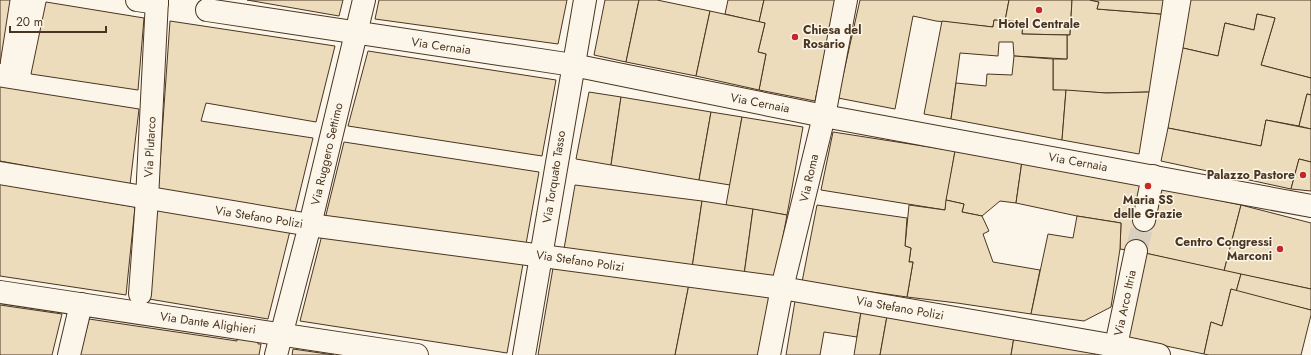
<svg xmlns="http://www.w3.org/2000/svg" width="1311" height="355" viewBox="0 0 1311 355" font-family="Jost,sans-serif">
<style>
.building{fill:#ecdcbc;stroke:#4a3520}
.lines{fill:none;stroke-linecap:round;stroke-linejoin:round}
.street-tunnel{stroke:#d8cfc1;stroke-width:22;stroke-dasharray:22 11;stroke-linecap:butt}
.street-casing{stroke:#4a3520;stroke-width:24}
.street{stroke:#fbf6e9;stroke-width:22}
.poi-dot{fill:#c62828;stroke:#fbf6e9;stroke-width:1.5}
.labels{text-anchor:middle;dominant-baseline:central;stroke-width:3;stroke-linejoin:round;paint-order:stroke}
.poi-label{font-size:12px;font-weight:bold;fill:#4a3520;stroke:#fbf6e9}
.street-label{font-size:12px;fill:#4a3520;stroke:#fbf6e9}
</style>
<rect width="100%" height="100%" fill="#fbf6e9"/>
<g class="building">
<path d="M 0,0 L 10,0 L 0,64 Z"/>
<path d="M 247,0 L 343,0 L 339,16 Z"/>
<path d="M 379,0 L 567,0 L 558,44 L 375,19 Z"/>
<path d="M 605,0 L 639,0 L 626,62 L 594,55 Z"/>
<path d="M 639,0 L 657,0 L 710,11 L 696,76 L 626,62 Z"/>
<path d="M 728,0 L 764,0 L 759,22 L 725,14 Z"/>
<path d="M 764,0 L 836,0 L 815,101 L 759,90 L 766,54 L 758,52 L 765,23 L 759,22 Z"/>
<path d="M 860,0 L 1009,0 L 1005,21 L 994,20 L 993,27 L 936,21 L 913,16 L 895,109 L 838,98 Z"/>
<path d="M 1009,0 L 1072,0 L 1070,35 L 1022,34 L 1023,22 L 1005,21 Z"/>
<path d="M 1072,0 L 1090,0 L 1099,2 L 1097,9 L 1161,14 L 1149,92 L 1106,93 L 1053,90 L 1053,59 L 1067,59 L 1067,35 L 1070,35 Z"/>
<path d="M 1090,0 L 1163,0 L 1161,14 L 1097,9 L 1099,2 Z"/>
<path d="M 1191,0 L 1311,0 L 1311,78 L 1261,65 L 1275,18 L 1257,14 L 1254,30 L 1225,23 L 1218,56 L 1183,48 Z"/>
<path d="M 46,2 L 144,18 L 138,90 L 31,74 Z"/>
<path d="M 710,11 L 765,23 L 758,52 L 766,54 L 759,90 L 696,76 Z"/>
<path d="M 1257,14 L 1275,18 L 1261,65 L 1311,78 L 1311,95 L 1307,94 L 1299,126 L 1266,120 L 1261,146 L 1168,128 L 1183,48 L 1218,56 L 1225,23 L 1254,30 Z"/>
<path d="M 994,20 L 1023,22 L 1022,34 L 1067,35 L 1067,59 L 1014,56 L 1013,42 L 999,42 L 998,56 L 960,53 L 951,119 L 924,114 L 942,21 L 993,27 Z"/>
<path d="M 170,21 L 335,46 L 316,122 L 206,103 L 201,121 L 313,138 L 295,212 L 158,192 Z"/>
<path d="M 368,51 L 556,80 L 542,156 L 348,126 Z"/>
<path d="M 1014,56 L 1053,59 L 1053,90 L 1066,90 L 1062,140 L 951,119 L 956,83 L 986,86 L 987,74 L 1012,75 Z"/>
<path d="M 0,87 L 139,109 L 130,185 L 0,161 Z"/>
<path d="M 1066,90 L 1106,93 L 1149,92 L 1139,154 L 1062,140 Z"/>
<path d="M 589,92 L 621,97 L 611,165 L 576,159 Z"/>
<path d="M 1307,94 L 1311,95 L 1311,129 L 1299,126 Z"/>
<path d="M 621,97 L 711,112 L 699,180 L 611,165 Z"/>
<path d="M 711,112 L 742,117 L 730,185 L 699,180 Z"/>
<path d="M 742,117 L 803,127 L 787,215 L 726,205 Z"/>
<path d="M 1266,120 L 1311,129 L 1311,162 L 1299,159 L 1291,189 L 1161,161 L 1168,128 L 1261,146 Z"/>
<path d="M 833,132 L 955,151 L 945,210 L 821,190 Z"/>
<path d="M 344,142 L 539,172 L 526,244 L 325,219 Z"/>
<path d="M 955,151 L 1022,161 L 1016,203 L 1000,201 L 982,216 L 962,212 L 964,204 L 946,200 Z"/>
<path d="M 1299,159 L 1311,162 L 1311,191 L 1291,189 Z"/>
<path d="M 1022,161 L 1147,184 L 1146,221 L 1140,252 L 1120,249 L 1121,223 L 1077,216 L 1016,203 Z"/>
<path d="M 0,184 L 135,207 L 126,295 L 0,276 Z"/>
<path d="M 575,185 L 702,201 L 692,268 L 564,249 Z"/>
<path d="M 1154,187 L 1241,205 L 1224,271 L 1140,252 Z"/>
<path d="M 946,200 L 964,204 L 962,212 L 982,216 L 989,231 L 983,234 L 993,262 L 1040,270 L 1031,314 L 957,303 L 907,297 L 913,262 L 909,262 L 911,248 L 905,246 L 909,205 L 945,210 Z"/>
<path d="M 702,201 L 753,209 L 744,275 L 692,268 Z"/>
<path d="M 817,205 L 907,218 L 905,246 L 911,248 L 909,262 L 913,262 L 907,297 L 802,282 Z"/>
<path d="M 1241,205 L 1311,223 L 1311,289 L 1224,271 Z"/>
<path d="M 753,209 L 787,215 L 775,279 L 744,275 Z"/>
<path d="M 157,210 L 290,231 L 268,319 L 149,299 Z"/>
<path d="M 1077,216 L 1121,223 L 1120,249 L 1111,307 L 1084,321 L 1031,314 L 1048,234 L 1073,238 Z"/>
<path d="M 322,235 L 523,264 L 507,353 L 300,321 Z"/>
<path d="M 1145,253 L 1241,274 L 1236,292 L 1231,289 L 1222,326 L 1211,322 L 1204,354 L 1128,338 Z"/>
<path d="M 553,268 L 689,284 L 675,355 L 538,355 Z"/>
<path d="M 1241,274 L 1311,289 L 1311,310 L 1236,292 Z"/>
<path d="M 689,284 L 772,294 L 760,355 L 675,355 Z"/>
<path d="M 1231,289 L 1311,310 L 1311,315 L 1301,355 L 1209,355 L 1204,354 L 1211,322 L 1222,326 Z"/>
<path d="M 795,301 L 861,312 L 857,337 L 824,332 L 820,355 L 786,355 Z"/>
<path d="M 0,305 L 62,314 L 52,355 L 0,355 Z"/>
<path d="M 861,312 L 887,316 L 880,355 L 854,355 Z"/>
<path d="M 887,316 L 1014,337 L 1011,355 L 880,355 Z"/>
<path d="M 89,319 L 237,341 L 237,338 L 258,341 L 258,344 L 261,344 L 259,355 L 80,355 Z"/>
<path d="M 1014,337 L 1096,351 L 1095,355 L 1011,355 Z"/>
<path d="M 293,349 L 334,355 L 292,355 Z"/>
</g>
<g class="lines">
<path class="street-tunnel" d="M 1136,251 L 1144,220"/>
<defs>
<g id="street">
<path d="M 137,0 L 157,3"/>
<path d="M 207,10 L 573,65 L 824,116 L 1311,206"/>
<path d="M 0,173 L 310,225 L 782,288 L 1116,346 L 1159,355"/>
<path d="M 1144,220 L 1153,176"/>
<path d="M 0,292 L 417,355"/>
<path d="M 140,294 L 147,199 L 157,0"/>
<path d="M 69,355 L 81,304"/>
<path d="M 276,355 L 310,225 L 364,0"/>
<path d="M 524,355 L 585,0"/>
<path d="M 769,355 L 782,288 L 824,116 L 846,0"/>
<path d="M 1114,355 L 1136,251"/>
</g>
</defs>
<use href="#street" class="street-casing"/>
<use href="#street" class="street"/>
</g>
<g class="poi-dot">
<circle cx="1039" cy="10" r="4"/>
<circle cx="795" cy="37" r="4"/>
<circle cx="1303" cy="175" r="4"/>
<circle cx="1148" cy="186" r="4"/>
<circle cx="1280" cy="249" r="4"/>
</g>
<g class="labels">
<g class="poi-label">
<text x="1039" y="24">Hotel Centrale</text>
<text x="803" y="30" text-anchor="start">Chiesa del<tspan x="803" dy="14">Rosario</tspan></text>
<text x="1295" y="175" text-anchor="end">Palazzo Pastore</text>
<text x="1148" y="200">Maria SS<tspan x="1148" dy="14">delle Grazie</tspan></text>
<text x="1272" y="242" text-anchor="end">Centro Congressi<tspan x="1272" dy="14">Marconi</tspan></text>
</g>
<g class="street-label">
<text transform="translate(441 46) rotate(8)">Via Cernaia</text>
<text transform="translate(760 103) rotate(11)">Via Cernaia</text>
<text transform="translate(150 147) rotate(-87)">Via Plutarco</text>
<text transform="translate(327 154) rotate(-77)">Via Ruggero Settimo</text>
<text transform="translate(1078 162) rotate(10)">Via Cernaia</text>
<text transform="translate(554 177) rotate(-81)">Via Torquato Tasso</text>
<text transform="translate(809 178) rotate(-77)">Via Roma</text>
<text transform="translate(259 217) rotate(9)">Via Stefano Polizi</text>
<text transform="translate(580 261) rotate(8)">Via Stefano Polizi</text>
<text transform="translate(1125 303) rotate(-78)">Via Arco Itria</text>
<text transform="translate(900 308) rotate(10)">Via Stefano Polizi</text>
<text transform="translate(208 323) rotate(8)">Via Dante Alighieri</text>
</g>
</g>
<path d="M10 26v6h96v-6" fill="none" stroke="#4a3520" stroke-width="2"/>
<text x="16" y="26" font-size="12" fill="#4a3520" stroke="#fbf6e9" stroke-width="3" paint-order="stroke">20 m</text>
</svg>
